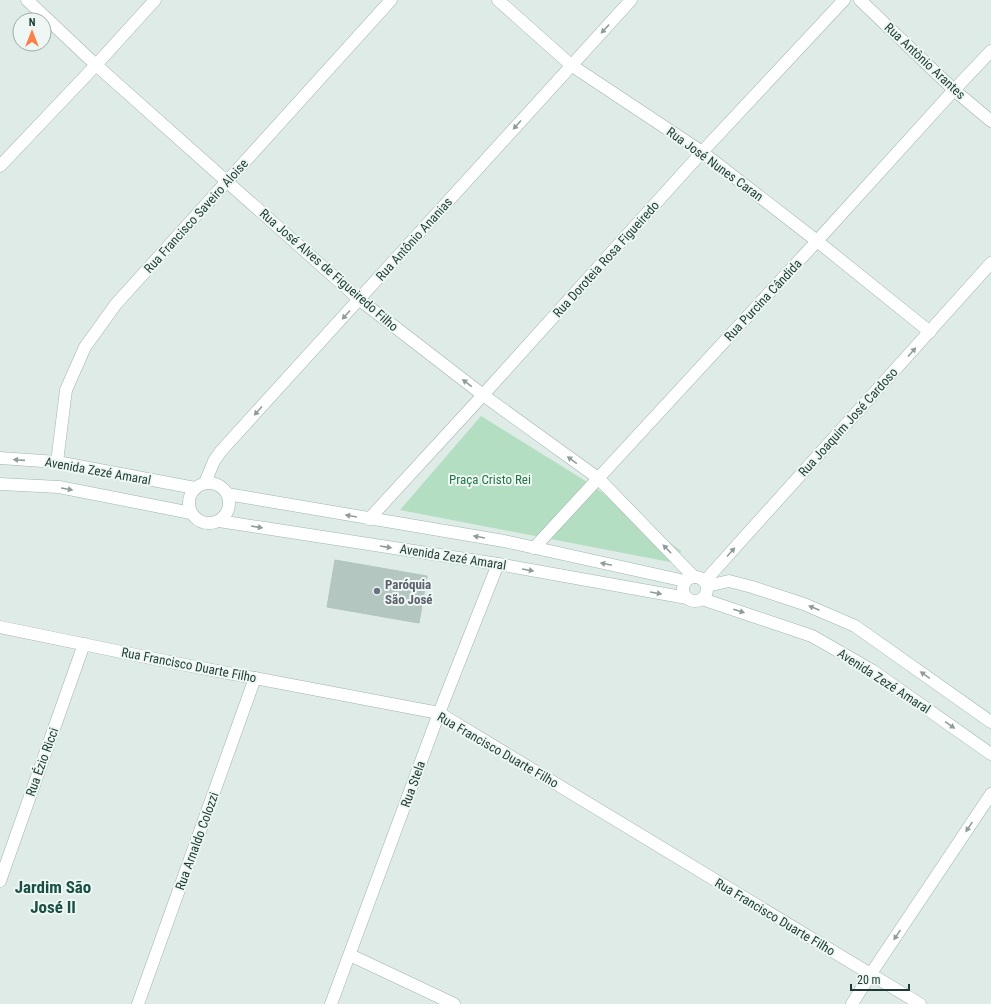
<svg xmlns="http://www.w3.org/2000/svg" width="991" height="1004" viewBox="0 0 991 1004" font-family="'Roboto Condensed',sans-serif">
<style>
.green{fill:#b4dec2}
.building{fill:#b3c6bf;stroke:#b0c5bd}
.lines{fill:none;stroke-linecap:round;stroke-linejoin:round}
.minor-casing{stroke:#a1b3ad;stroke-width:13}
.tertiary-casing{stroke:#a1b3ad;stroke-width:13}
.secondary-casing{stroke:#9cb7af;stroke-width:13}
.minor{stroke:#fff;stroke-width:12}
.tertiary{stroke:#fff;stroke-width:12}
.secondary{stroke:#fff;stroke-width:12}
.oneway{fill:#8e9d9a}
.worship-dot{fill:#6b7280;stroke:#eef7f3;stroke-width:1.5}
.labels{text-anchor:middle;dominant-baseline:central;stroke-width:4;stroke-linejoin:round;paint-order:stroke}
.street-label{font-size:13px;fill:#1e3b35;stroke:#eef7f3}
.park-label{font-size:13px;fill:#267549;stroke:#eef7f3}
.worship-label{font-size:13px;font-weight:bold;fill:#5b616d;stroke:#eef7f3;text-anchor:start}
.district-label{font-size:17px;font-weight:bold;fill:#194f45;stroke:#eef7f3}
</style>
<rect width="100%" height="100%" fill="#deebe6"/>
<path class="green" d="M 481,416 L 592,485 L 681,551 L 679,558 L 675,563 L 400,510 Z"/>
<path class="building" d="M 335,560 L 427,576 L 419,623 L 327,607 Z"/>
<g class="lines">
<defs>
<g id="minor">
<path d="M 498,0 L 571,65 L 702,152 L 817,241 L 930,332"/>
<path d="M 860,0 L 954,90 L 991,121"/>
<path d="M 0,166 L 96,65 L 155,0"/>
<path d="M 57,462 L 66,390 L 85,347 L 116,304 L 391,0"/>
<path d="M 369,519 L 483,395 L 702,152 L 844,0"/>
<path d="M 534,548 L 817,241 L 954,90 L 991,51"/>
<path d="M 0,627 L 170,662 L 439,713 L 920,1004"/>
<path d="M 0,881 L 84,644"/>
<path d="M 350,955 L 454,1004"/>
<path d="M 138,1004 L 255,678"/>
<path d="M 331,1004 L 439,713 L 498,564"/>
<path d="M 852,1004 L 870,975 L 991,794"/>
</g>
<g id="tertiary">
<path d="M 27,0 L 96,65 L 360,300 L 483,395 L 598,478 L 694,577"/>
<path d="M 205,483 L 214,461 L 221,451 L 631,0"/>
<path d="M 705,581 L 991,263"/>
</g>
<g id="secondary">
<path d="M 0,458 L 57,462 L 195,488"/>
<circle cx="209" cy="503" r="20"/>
<path d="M 0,484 L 59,487 L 191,513"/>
<path d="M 227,494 L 504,541 L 685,581"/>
<path d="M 219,521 L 498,564 L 687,598"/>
<circle cx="695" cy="589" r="12"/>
<path d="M 707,586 L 729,581 L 752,587 L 804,604 L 855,626 L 991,722"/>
<path d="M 702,599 L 812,636 L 873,671 L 991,754"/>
</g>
</defs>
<use href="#minor" class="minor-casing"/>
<use href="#tertiary" class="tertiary-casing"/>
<use href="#secondary" class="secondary-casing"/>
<use href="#minor" class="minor"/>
<use href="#tertiary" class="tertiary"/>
<use href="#secondary" class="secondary"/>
</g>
<defs><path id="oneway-solid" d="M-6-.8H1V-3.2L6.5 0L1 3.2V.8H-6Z"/></defs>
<g class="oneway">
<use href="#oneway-solid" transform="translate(605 29) rotate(133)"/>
<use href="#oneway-solid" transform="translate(517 125) rotate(132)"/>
<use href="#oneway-solid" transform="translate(346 315) rotate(132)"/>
<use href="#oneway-solid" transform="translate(912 352) rotate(-48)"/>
<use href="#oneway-solid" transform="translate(467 383) rotate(-142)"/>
<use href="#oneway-solid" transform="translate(258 411) rotate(132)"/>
<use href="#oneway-solid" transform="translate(19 460) rotate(-176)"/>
<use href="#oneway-solid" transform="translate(572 460) rotate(-144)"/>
<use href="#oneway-solid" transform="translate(67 489) rotate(10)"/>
<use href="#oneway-solid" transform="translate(351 516) rotate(-170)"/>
<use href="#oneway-solid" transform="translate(257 527) rotate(9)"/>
<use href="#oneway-solid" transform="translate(479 537) rotate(-170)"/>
<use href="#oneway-solid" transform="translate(386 547) rotate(9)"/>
<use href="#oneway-solid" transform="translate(667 549) rotate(-134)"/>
<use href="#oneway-solid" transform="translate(731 552) rotate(-48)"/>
<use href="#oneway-solid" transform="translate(606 564) rotate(-168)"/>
<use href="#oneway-solid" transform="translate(528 570) rotate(10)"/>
<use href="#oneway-solid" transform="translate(656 593) rotate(10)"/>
<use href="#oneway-solid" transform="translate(814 608) rotate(-157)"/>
<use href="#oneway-solid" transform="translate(739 611) rotate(18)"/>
<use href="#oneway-solid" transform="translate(925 675) rotate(-145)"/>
<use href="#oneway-solid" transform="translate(950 725) rotate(35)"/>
<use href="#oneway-solid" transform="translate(969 827) rotate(124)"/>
<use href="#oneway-solid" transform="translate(897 935) rotate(124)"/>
</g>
<circle class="worship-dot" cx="377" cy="591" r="4"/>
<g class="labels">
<g class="street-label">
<text transform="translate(925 61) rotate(43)">Rua Antônio Arantes</text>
<text transform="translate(715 164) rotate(36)">Rua José Nunes Caran</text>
<text transform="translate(196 216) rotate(-48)">Rua Francisco Saveiro Aloise</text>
<text transform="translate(414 239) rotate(-48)">Rua Antônio Ananias</text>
<text transform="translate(606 259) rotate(-48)">Rua Doroteia Rosa Figueiredo</text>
<text transform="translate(329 270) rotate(41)">Rua José Alves de Figueiredo Filho</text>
<text transform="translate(763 300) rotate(-47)">Rua Purcina Cândida</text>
<text transform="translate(848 422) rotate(-48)">Rua Joaquim José Cardoso</text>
<text transform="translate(98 471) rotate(10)">Avenida Zezé Amaral</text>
<text transform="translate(453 557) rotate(9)">Avenida Zezé Amaral</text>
<text transform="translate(189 665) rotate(11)">Rua Francisco Duarte Filho</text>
<text transform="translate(884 681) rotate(33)">Avenida Zezé Amaral</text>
<text transform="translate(498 750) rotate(30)">Rua Francisco Duarte Filho</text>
<text transform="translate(42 762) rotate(-70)">Rua Ézio Ricci</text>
<text transform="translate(413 784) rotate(-70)">Rua Stela</text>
<text transform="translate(197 841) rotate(-70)">Rua Arnaldo Colozzi</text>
<text transform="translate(775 917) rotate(31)">Rua Francisco Duarte Filho</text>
</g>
<g class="park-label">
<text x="490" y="479">Praça Cristo Rei</text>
</g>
<g class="worship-label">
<text x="385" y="584">Paróquia<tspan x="385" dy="15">São José</tspan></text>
</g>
<g class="district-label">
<text x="53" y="887">Jardim São<tspan x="53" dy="20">José II</tspan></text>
</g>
</g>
<g transform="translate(32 32)"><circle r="19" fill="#eef7f3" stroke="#9baca7"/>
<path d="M0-3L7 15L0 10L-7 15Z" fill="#fc804a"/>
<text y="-6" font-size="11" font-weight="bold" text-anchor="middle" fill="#1e3b35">N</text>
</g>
<path d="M851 984v6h58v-6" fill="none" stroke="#1e3b35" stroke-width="2"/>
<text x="857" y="984" font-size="12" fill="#1e3b35" stroke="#eef7f3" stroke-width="3" paint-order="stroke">20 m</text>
</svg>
